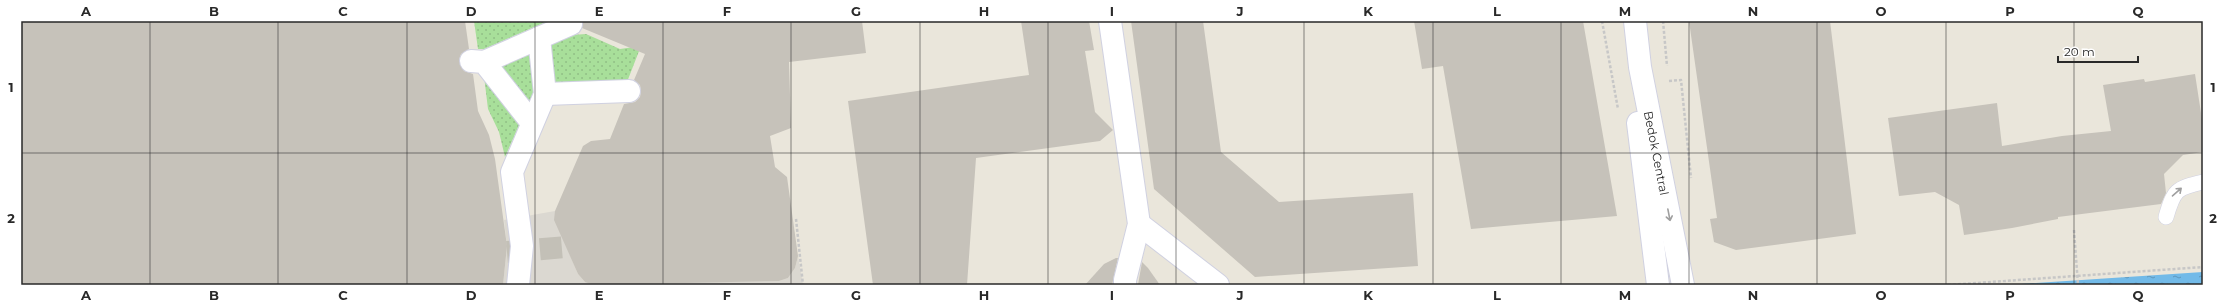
<svg xmlns="http://www.w3.org/2000/svg" width="2224" height="306" viewBox="0 0 2224 306" font-family="Montserrat,sans-serif">
<style>
.grass{fill:url(#grass-dots)}
.plaza{fill:#dbd8d1}
.water{fill:url(#water-ripples)}
.building{fill:#c6c2ba}
.lines{fill:none;stroke-linecap:round;stroke-linejoin:round}
.street-tunnel{stroke:#c3c0b7;stroke-width:22;stroke-dasharray:22 11;stroke-linecap:butt}
.lane-casing{stroke:#d0d1e1;stroke-width:16}
.street-casing{stroke:#d0d1e1;stroke-width:24}
.path{stroke:#c7c7c7;stroke-width:2.5;stroke-dasharray:3 2;stroke-linecap:butt}
.lane{stroke:#fff;stroke-width:15}
.street{stroke:#fff;stroke-width:22}
.oneway{stroke:#9f9f9f}
.grid{fill:none;stroke:#292929;stroke-width:1;stroke-opacity:0.55}
.labels{text-anchor:middle;dominant-baseline:central;stroke-width:3;stroke-linejoin:round;paint-order:stroke}
.street-label{font-size:12px;fill:#292929;stroke:#fff}
.neatline{fill:none;stroke:#292929;stroke-width:1.5}
.grid-label{font-size:13px;text-anchor:middle;font-weight:bold;fill:#292929}
</style>
<defs>
<pattern id="grass-dots" width="8" height="8" patternUnits="userSpaceOnUse"><rect width="8" height="8" fill="#a8df9a"/><path d="M2 2h.1M6 6h.1" fill="none" stroke="#91bf85" stroke-width="1.8" stroke-linecap="round"/></pattern>
<pattern id="water-ripples" width="26" height="14" patternUnits="userSpaceOnUse"><rect width="26" height="14" fill="#72bae8"/><path d="M2 4q2-2 4 0t4 0M15 11q2-2 4 0t4 0" fill="none" stroke="#5e97bc"/></pattern>
</defs>
<rect width="100%" height="100%" fill="#eae6db"/>
<g class="grass">
<path d="M 474,21 L 548,21 L 484,49 L 478,49 Z"/>
<path d="M 586,34 L 620,49 L 641,46 L 627,82 L 552,85 L 550,45 L 572,35 Z"/>
<path d="M 531,52 L 535,93 L 531,105 L 499,65 Z"/>
<path d="M 484,76 L 520,123 L 505,157 L 499,132 L 488,109 Z"/>
</g>
<path class="plaza" d="M 555,211 L 555,220 L 578,274 L 585,282 L 779,281 L 788,278 L 795,268 L 798,256 L 803,285 L 503,285 L 507,246 L 504,220 Z"/>
<path class="water" d="M 2203,272 L 2203,285 L 2005,285 Z"/>
<g class="building">
<path d="M 21,21 L 465,21 L 469,49 L 461,54 L 459,60 L 464,71 L 473,74 L 478,111 L 489,135 L 495,159 L 507,246 L 503,285 L 21,285 Z"/>
<path d="M 583,21 L 862,21 L 866,53 L 789,62 L 791,128 L 770,136 L 775,167 L 787,177 L 798,256 L 795,268 L 788,278 L 779,281 L 594,285 L 585,282 L 578,274 L 554,220 L 555,211 L 583,146 L 591,141 L 610,139 L 624,104 L 635,102 L 640,97 L 641,91 L 640,85 L 634,80 L 645,54 L 582,28 Z"/>
<path d="M 1021,21 L 1089,21 L 1094,50 L 1085,51 L 1095,112 L 1113,130 L 1100,141 L 976,158 L 967,285 L 873,285 L 848,101 L 1029,75 Z"/>
<path d="M 1131,21 L 1203,21 L 1221,152 L 1279,202 L 1413,193 L 1418,266 L 1255,277 L 1154,189 Z"/>
<path d="M 1414,21 L 1583,21 L 1617,216 L 1471,229 L 1443,66 L 1422,69 Z"/>
<path d="M 1689,21 L 1830,21 L 1856,234 L 1736,250 L 1714,242 L 1710,219 L 1717,218 Z"/>
<path d="M 2195,74 L 2203,126 L 2203,152 L 2183,155 L 2164,174 L 2166,193 L 2161,204 L 2058,217 L 2058,219 L 2012,228 L 1964,235 L 1959,205 L 1935,192 L 1899,196 L 1888,118 L 1997,103 L 2002,146 L 2062,136 L 2111,131 L 2103,85 L 2144,79 L 2145,82 Z"/>
<path d="M 1116,258 L 1118,258 L 1112,285 L 1085,285 L 1104,264 Z"/>
<path d="M 1142,262 L 1148,268 L 1160,285 L 1138,285 Z"/>
</g>
<g class="lines">
<path class="street-tunnel" d="M 507,252 L 566,247"/>
<defs>
<path id="lane" d="M 2166,217 C 2174,190 2176,188 2203,182"/>
<g id="street">
<path d="M 1110,21 L 1139,224 L 1125,280 L 1125,285"/>
<path id="s1" d="M 1635,21 L 1640,67 L 1683,285"/>
<path d="M 471,61 L 484,62 L 532,123"/>
<path d="M 484,62 L 571,24"/>
<path d="M 545,94 L 629,91"/>
<path d="M 1638,123 L 1658,285"/>
<path d="M 1139,224 L 1218,285"/>
<path d="M 518,285 L 522,246 L 512,172 L 545,94 L 539,38"/>
</g>
</defs>
<use href="#lane" class="lane-casing"/>
<use href="#street" class="street-casing"/>
<g class="path">
<path d="M 1602,21 L 1618,109"/>
<path d="M 1663,21 L 1667,66"/>
<path d="M 1669,81 L 1681,80 L 1691,178"/>
<path d="M 796,219 L 803,285"/>
<path d="M 2074,230 L 2078,285"/>
<path d="M 1948,285 L 2203,267"/>
</g>
<use href="#lane" class="lane"/>
<use href="#street" class="street"/>
</g>
<defs><path id="oneway-shaft" d="M-6 0H5M1.5-3L5.5 0L1.5 3" fill="none" stroke-width="1.6" stroke-linecap="round" stroke-linejoin="round"/></defs>
<g class="oneway">
<use href="#oneway-shaft" transform="translate(2177 192) rotate(-41)"/>
<use href="#oneway-shaft" transform="translate(1669 215) rotate(79)"/>
</g>
<path class="grid" d="M 150,21 L 150,285M 278,21 L 278,285M 407,21 L 407,285M 535,21 L 535,285M 663,21 L 663,285M 791,21 L 791,285M 920,21 L 920,285M 1048,21 L 1048,285M 1176,21 L 1176,285M 1304,21 L 1304,285M 1433,21 L 1433,285M 1561,21 L 1561,285M 1689,21 L 1689,285M 1817,21 L 1817,285M 1946,21 L 1946,285M 2074,21 L 2074,285M 21,153 L 2203,153"/>
<g class="labels">
<g class="street-label">
<text stroke="none"><textPath href="#s1" startOffset="134">Bedok Central</textPath></text>
</g>
</g>
<rect width="2224" height="306" fill="none" stroke="#ffffff" stroke-width="44"/>
<path d="M2058 56v6h80v-6" fill="none" stroke="#292929" stroke-width="2"/>
<text x="2064" y="56" font-size="12" fill="#292929" stroke="#ffffff" stroke-width="3" paint-order="stroke">20 m</text>
<rect x="22" y="22" width="2180" height="262" class="neatline"/>
<g class="grid-label">
<text x="86" y="16">A</text>
<text x="214" y="16">B</text>
<text x="343" y="16">C</text>
<text x="471" y="16">D</text>
<text x="599" y="16">E</text>
<text x="727" y="16">F</text>
<text x="856" y="16">G</text>
<text x="984" y="16">H</text>
<text x="1112" y="16">I</text>
<text x="1240" y="16">J</text>
<text x="1368" y="16">K</text>
<text x="1497" y="16">L</text>
<text x="1625" y="16">M</text>
<text x="1753" y="16">N</text>
<text x="1881" y="16">O</text>
<text x="2010" y="16">P</text>
<text x="2138" y="16">Q</text>
<text x="11" y="92">1</text>
<text x="2213" y="92">1</text>
<text x="11" y="223">2</text>
<text x="2213" y="223">2</text>
<text x="86" y="300">A</text>
<text x="214" y="300">B</text>
<text x="343" y="300">C</text>
<text x="471" y="300">D</text>
<text x="599" y="300">E</text>
<text x="727" y="300">F</text>
<text x="856" y="300">G</text>
<text x="984" y="300">H</text>
<text x="1112" y="300">I</text>
<text x="1240" y="300">J</text>
<text x="1368" y="300">K</text>
<text x="1497" y="300">L</text>
<text x="1625" y="300">M</text>
<text x="1753" y="300">N</text>
<text x="1881" y="300">O</text>
<text x="2010" y="300">P</text>
<text x="2138" y="300">Q</text>
</g>
</svg>
